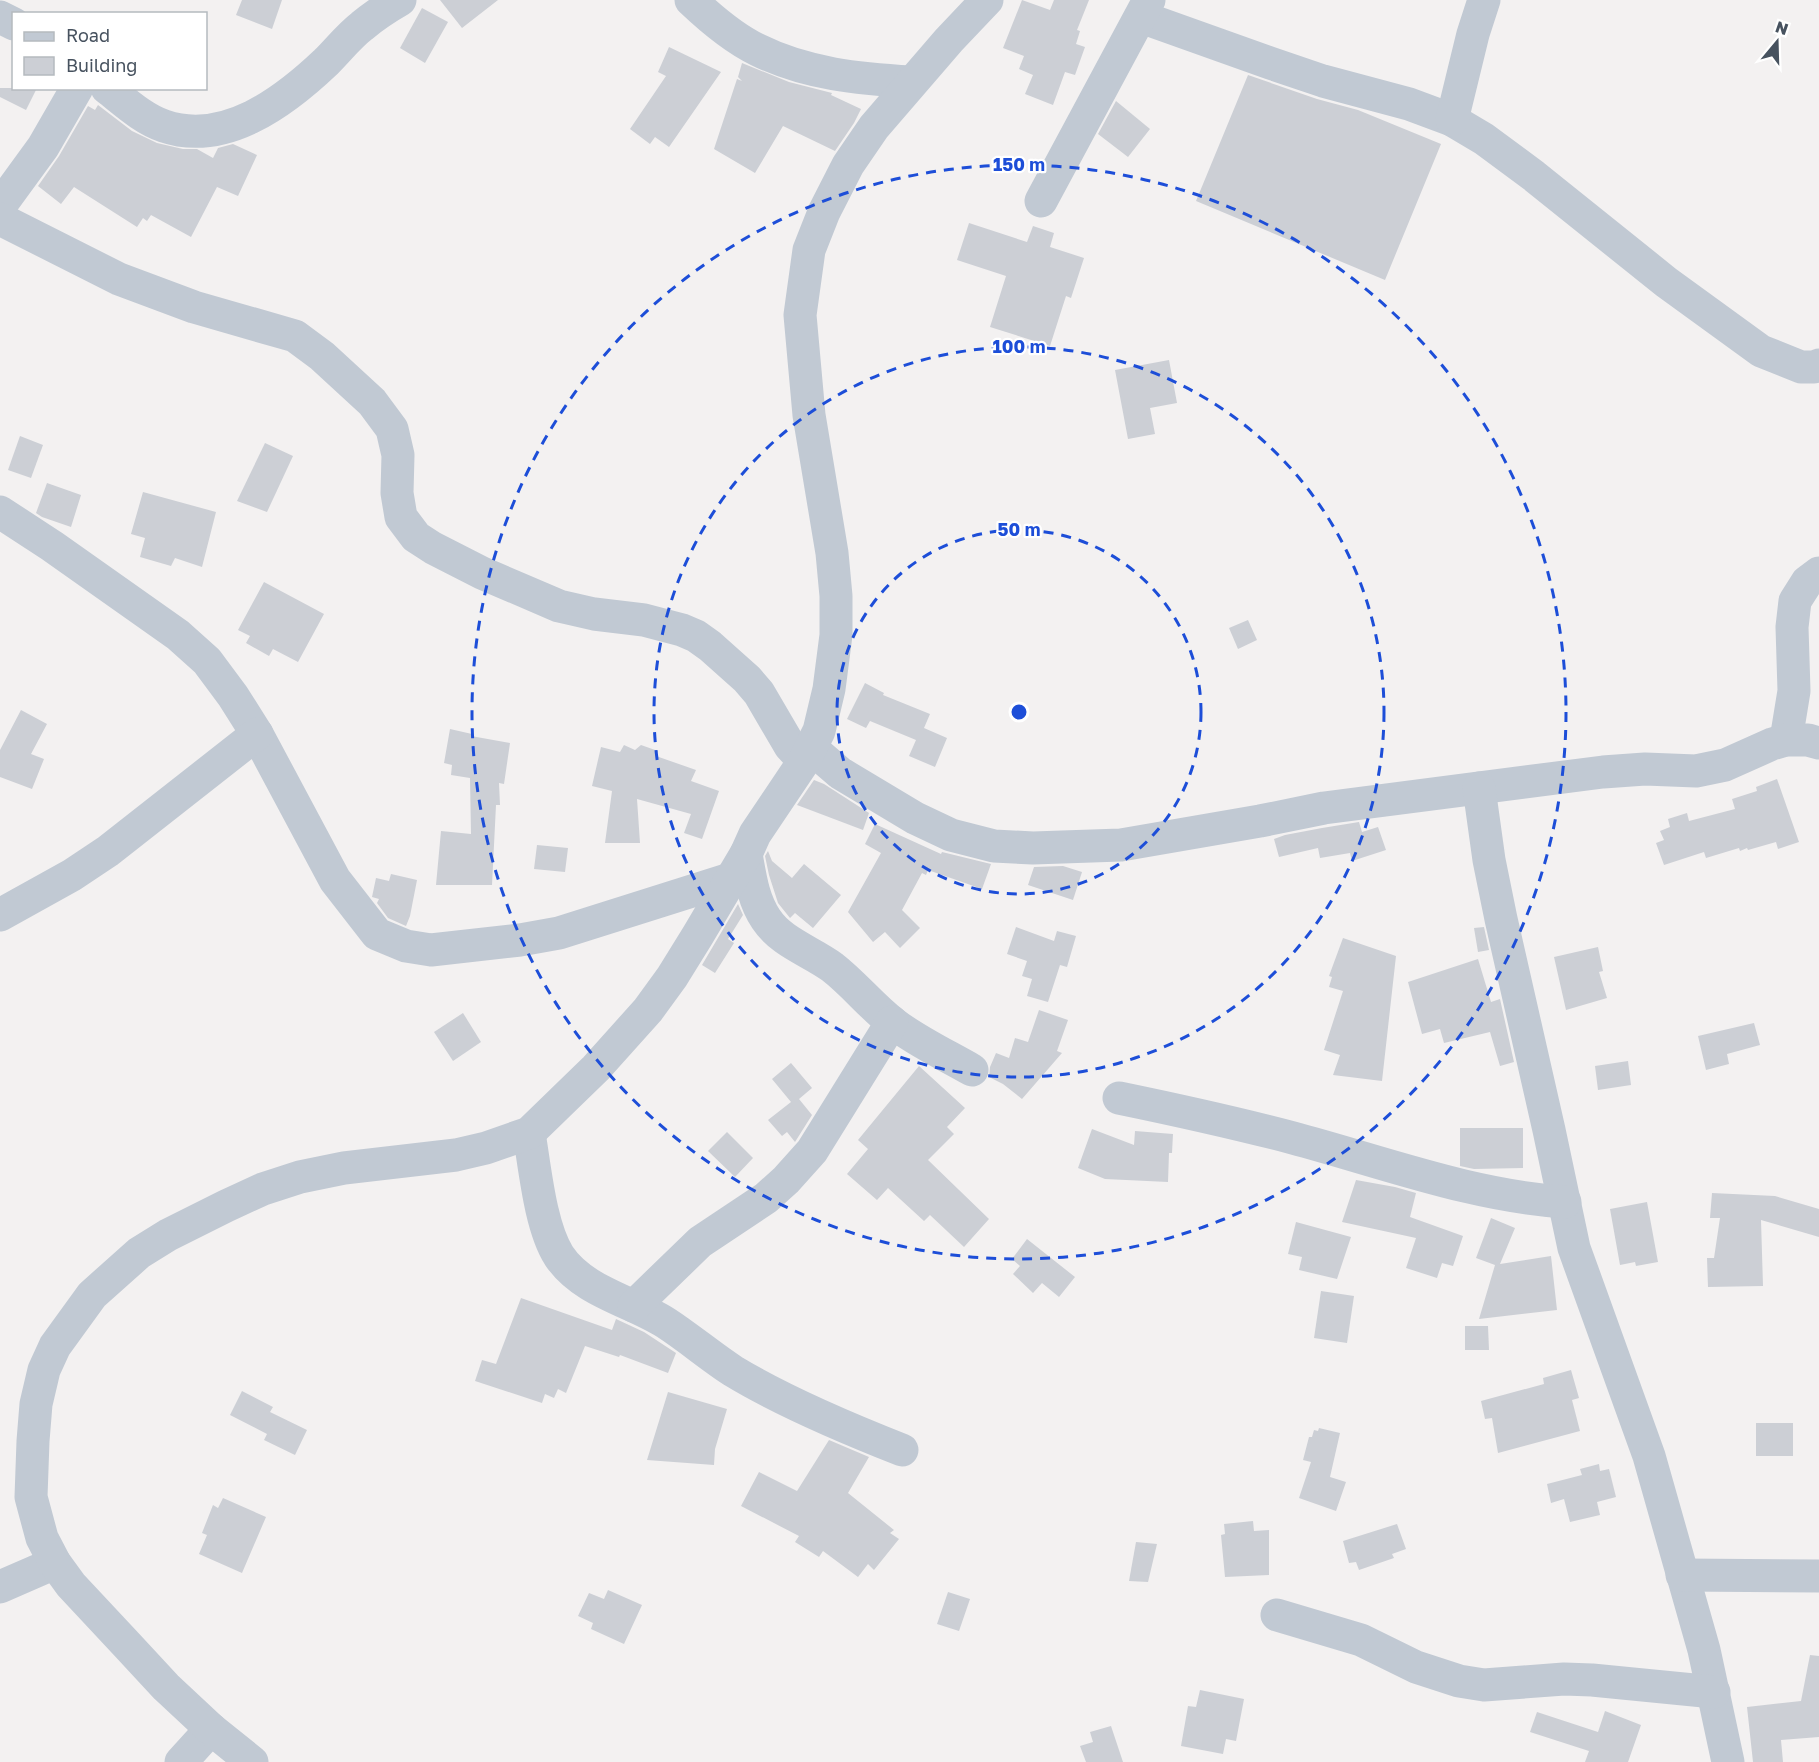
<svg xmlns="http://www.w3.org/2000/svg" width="1819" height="1762" viewBox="0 0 1819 1762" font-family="'Golos Text',sans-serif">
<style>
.building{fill:#cccfd5}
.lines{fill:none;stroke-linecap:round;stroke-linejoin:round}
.minor{stroke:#c1c9d3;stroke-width:33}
.ring{fill:none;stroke:#1d4ed8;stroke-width:3;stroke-dasharray:10 8}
.centre{fill:#1d4ed8;stroke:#fff;stroke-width:3}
.ring-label{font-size:18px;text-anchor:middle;font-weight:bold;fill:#1d4ed8;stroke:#fff;stroke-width:4.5;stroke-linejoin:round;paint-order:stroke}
</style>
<rect width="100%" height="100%" fill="#f3f1f1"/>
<g class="building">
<path d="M 242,0 L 282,0 L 272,29 L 236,15 Z"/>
<path d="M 440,0 L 498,0 L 462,28 Z"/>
<path d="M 1022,0 L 1050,10 L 1054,0 L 1089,0 L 1077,30 L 1080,31 L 1076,44 L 1085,47 L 1075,75 L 1065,72 L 1053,105 L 1025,94 L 1033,75 L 1019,69 L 1024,56 L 1003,48 Z"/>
<path d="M 422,8 L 448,22 L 425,63 L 400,48 Z"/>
<path d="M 669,47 L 721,72 L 669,147 L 655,137 L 650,144 L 630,129 L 666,76 L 658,72 Z"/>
<path d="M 742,63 L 789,82 L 832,93 L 831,95 L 861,109 L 854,123 L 835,151 L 783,126 L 755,173 L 714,149 L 737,79 L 742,81 L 738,77 Z"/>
<path d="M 1248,75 L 1317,99 L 1358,110 L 1441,144 L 1385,280 L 1196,201 Z"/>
<path d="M 0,88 L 37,88 L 26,110 L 0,97 Z"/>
<path d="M 1116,101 L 1150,129 L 1128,157 L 1098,134 Z"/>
<path d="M 98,105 L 132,131 L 157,143 L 183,149 L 197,149 L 213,158 L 218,148 L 233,144 L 257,155 L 238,196 L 217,187 L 191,237 L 151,215 L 147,221 L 143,218 L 137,227 L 74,187 L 61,204 L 38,186 L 59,156 L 88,106 L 95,110 Z"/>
<path d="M 969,223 L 1027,242 L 1033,226 L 1054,233 L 1050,247 L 1084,258 L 1071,298 L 1066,296 L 1050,346 L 990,327 L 1006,276 L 957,260 Z"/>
<path d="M 1169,360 L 1177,403 L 1150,408 L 1155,434 L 1128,439 L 1115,370 Z"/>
<path d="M 20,436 L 43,445 L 31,478 L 8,470 Z"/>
<path d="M 265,443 L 293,456 L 267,512 L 237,501 Z"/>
<path d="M 47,483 L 81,495 L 71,527 L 42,517 L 36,513 Z"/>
<path d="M 143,492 L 216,512 L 202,567 L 175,558 L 171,566 L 140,557 L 145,538 L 131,534 Z"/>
<path d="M 264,582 L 324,614 L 298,662 L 273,649 L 269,656 L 246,643 L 250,636 L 238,630 Z"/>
<path d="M 1248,620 L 1257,640 L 1238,649 L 1229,628 Z"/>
<path d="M 865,683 L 884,693 L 883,695 L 930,714 L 924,728 L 947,738 L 935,767 L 909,756 L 916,740 L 870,721 L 866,728 L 847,719 Z"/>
<path d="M 21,710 L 47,724 L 31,754 L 44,759 L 32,789 L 0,777 L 0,750 Z"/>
<path d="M 450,729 L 472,734 L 471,736 L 510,743 L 504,784 L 499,783 L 500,805 L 496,805 L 492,885 L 436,885 L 441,831 L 471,834 L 470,778 L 451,775 L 452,765 L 444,763 Z"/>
<path d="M 624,745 L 635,750 L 641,745 L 658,751 L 656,756 L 696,770 L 691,781 L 719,791 L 702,839 L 684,833 L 691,814 L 637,799 L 640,843 L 605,843 L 612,791 L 592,786 L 601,747 L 620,752 Z"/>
<path d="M 1777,779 L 1799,842 L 1778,849 L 1776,842 L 1748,850 L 1747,848 L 1740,851 L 1739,848 L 1706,858 L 1704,852 L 1664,865 L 1656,843 L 1664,840 L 1660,831 L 1670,827 L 1668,819 L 1687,813 L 1689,821 L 1735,809 L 1732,799 L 1757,791 L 1756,787 Z"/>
<path d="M 814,780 L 824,784 L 869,813 L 863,830 L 797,805 Z"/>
<path d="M 1359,822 L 1362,832 L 1378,827 L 1386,850 L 1352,861 L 1350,853 L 1320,858 L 1318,848 L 1279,857 L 1274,839 L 1285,835 L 1322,828 Z"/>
<path d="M 875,824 L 941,854 L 942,852 L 991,864 L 982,889 L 928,870 L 926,875 L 922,873 L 902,910 L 920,928 L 900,948 L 885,932 L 873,942 L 848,912 L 881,853 L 865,844 Z"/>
<path d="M 537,845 L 568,848 L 565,872 L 534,869 Z"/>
<path d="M 768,851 L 772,861 L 792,878 L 804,864 L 841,895 L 813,928 L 795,913 L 790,918 L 778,903 L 769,875 L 765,856 Z"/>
<path d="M 1063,866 L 1082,872 L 1073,900 L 1028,885 L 1034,867 Z"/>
<path d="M 391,874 L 417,880 L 410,916 L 406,926 L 388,918 L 377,903 L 379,899 L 372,897 L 376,878 L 389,881 Z"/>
<path d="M 738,904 L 743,915 L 728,939 L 734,943 L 715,973 L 702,965 Z"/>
<path d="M 1016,927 L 1054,941 L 1057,931 L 1076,936 L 1067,967 L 1060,965 L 1048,1002 L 1027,996 L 1032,979 L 1022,976 L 1027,961 L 1007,954 Z"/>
<path d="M 1484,927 L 1489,950 L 1478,952 L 1474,928 Z"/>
<path d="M 1343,938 L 1396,956 L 1382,1081 L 1333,1075 L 1340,1055 L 1324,1050 L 1343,991 L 1329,987 L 1332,977 L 1329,976 Z"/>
<path d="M 1598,947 L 1603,971 L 1599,972 L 1607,998 L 1566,1010 L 1554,957 Z"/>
<path d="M 1478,959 L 1491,1002 L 1500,999 L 1514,1062 L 1500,1066 L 1490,1032 L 1444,1043 L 1440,1029 L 1422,1034 L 1408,982 Z"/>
<path d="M 1039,1010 L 1068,1020 L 1057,1051 L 1062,1053 L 1022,1099 L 1003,1084 L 989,1077 L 990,1067 L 996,1053 L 1009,1058 L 1015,1038 L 1028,1042 Z"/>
<path d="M 463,1013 L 481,1042 L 453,1061 L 434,1032 Z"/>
<path d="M 1754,1023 L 1760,1045 L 1727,1054 L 1729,1064 L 1706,1070 L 1698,1036 Z"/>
<path d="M 1628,1061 L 1631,1085 L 1598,1090 L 1595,1066 Z"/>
<path d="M 791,1063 L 812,1088 L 799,1099 L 812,1115 L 795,1142 L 787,1132 L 782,1136 L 768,1120 L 791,1102 L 772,1079 Z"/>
<path d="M 919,1066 L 965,1108 L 947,1127 L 954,1134 L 928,1160 L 989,1219 L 964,1247 L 930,1215 L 924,1221 L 888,1188 L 877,1200 L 847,1174 L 868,1149 L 858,1140 Z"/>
<path d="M 1460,1128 L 1523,1128 L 1523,1168 L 1474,1169 L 1460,1166 Z"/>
<path d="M 1092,1129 L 1134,1145 L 1135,1131 L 1173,1134 L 1172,1153 L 1169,1153 L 1168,1182 L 1105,1179 L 1078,1168 Z"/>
<path d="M 727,1132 L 753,1158 L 735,1177 L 708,1151 Z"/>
<path d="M 1356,1180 L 1395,1187 L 1416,1193 L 1410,1217 L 1463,1236 L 1453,1266 L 1442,1263 L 1437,1278 L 1406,1268 L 1416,1238 L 1342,1222 Z"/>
<path d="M 1712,1193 L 1775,1196 L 1819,1209 L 1819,1237 L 1761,1220 L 1763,1286 L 1708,1287 L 1707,1258 L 1714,1258 L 1720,1218 L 1710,1218 Z"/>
<path d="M 1647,1202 L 1658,1262 L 1636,1266 L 1635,1262 L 1620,1265 L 1610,1209 Z"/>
<path d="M 1491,1218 L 1515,1228 L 1500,1264 L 1551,1256 L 1557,1310 L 1479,1319 L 1495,1265 L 1476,1258 Z"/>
<path d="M 1296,1222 L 1351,1237 L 1337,1279 L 1299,1270 L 1302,1257 L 1288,1254 Z"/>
<path d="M 1027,1239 L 1075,1277 L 1059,1297 L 1042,1283 L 1033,1293 L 1013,1274 L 1020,1266 L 1012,1259 Z"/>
<path d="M 1321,1291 L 1354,1296 L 1347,1343 L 1314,1338 Z"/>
<path d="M 521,1298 L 612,1330 L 616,1319 L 644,1332 L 676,1353 L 668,1373 L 620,1355 L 619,1357 L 585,1346 L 566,1393 L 558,1389 L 554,1398 L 545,1394 L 542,1403 L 475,1381 L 482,1360 L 496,1364 Z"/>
<path d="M 1465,1326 L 1488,1326 L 1489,1350 L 1465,1350 Z"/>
<path d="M 1571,1370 L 1579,1398 L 1572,1400 L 1580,1431 L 1498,1453 L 1492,1418 L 1485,1419 L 1481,1401 L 1544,1384 L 1543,1378 Z"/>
<path d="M 242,1391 L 273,1407 L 270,1412 L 307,1430 L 295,1455 L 264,1440 L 267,1434 L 230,1415 Z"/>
<path d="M 668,1392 L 727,1409 L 715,1449 L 714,1465 L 647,1460 Z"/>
<rect x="1756" y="1423" width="37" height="33"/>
<path d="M 1319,1428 L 1340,1433 L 1330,1477 L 1346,1482 L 1336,1511 L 1299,1498 L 1311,1462 L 1303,1460 L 1309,1437 L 1312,1437 L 1314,1430 L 1318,1431 Z"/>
<path d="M 829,1440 L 869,1457 L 848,1493 L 894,1530 L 890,1533 L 899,1539 L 874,1570 L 868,1564 L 858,1577 L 823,1551 L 819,1557 L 795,1542 L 799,1536 L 741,1506 L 759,1472 L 797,1491 Z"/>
<path d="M 1599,1464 L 1600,1471 L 1609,1469 L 1616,1497 L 1597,1502 L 1600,1515 L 1570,1522 L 1564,1499 L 1551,1503 L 1547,1484 L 1582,1475 L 1580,1469 Z"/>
<path d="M 223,1498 L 266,1517 L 242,1573 L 199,1554 L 207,1535 L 202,1533 L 213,1505 L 218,1508 Z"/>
<path d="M 1253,1521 L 1254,1531 L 1269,1530 L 1269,1575 L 1225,1577 L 1221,1535 L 1225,1534 L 1224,1524 Z"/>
<path d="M 1397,1524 L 1406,1549 L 1392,1554 L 1394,1558 L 1359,1570 L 1356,1562 L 1349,1563 L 1343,1541 Z"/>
<path d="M 1136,1542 L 1157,1544 L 1148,1582 L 1129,1581 Z"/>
<path d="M 608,1590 L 642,1605 L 624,1644 L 591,1629 L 593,1623 L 578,1616 L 589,1593 L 604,1599 Z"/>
<path d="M 948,1592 L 970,1599 L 959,1631 L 937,1624 Z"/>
<path d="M 1810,1655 L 1819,1656 L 1819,1737 L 1781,1740 L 1783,1762 L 1753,1762 L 1747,1707 L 1801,1701 Z"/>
<path d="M 1200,1690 L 1244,1699 L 1236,1741 L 1226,1739 L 1223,1754 L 1181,1746 L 1188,1706 L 1196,1707 Z"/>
<path d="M 1605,1711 L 1641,1725 L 1628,1762 L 1585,1762 L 1589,1751 L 1530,1732 L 1537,1712 L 1598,1732 Z"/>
<path d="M 1111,1726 L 1123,1762 L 1086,1762 L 1080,1746 L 1093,1742 L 1090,1732 Z"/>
</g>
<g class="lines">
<g class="minor">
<path d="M 691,0 C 711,19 733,38 758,50 C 806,74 860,79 912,82"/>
<path d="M 0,17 L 14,24"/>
<path d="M 1141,17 L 1270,63 L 1323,81 L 1409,104 L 1452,120 L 1484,139 L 1534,176 L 1666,282 L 1761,351 L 1801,367 L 1814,367 L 1819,365"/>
<path d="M 107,88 C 125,102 143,119 164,126 C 225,147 285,101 326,62 C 338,50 349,36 362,26 C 374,16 386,8 400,0"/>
<path d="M 1452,120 L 1473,34 L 1484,0"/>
<path d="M 1041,201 L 1149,0"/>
<path d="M 0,206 L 43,147 L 77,88"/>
<path d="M 0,219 L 119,279 L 194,307 L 295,336 L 322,356 L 372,402 L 392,429 L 398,455 L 397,493 L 401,517 L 416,537 L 433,548 L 482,573 L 559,606 L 594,614 L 644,620 L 682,630 L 696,636 L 710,646 L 747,679 L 759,693 L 790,746 L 804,761"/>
<path d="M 0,512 L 52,546 L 178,635 L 207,661 L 233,696 L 257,734 L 335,880 L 377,934 L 406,946 L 431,950 L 520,940 L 559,933 L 730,879"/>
<path d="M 1786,740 L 1794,691 L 1792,627 L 1795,601 L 1807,582 L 1819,573"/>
<path d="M 811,748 L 840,773 L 915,818 L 951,835 L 994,846 L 1033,848 L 1121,845 L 1260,821 L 1324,808 L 1603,772 L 1645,769 L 1696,771 L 1725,765 L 1772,744 L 1786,740 L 1808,740 L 1819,743"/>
<path d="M 1479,788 L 1489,860 L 1501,919 L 1549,1130 L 1574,1248 L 1649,1456 L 1704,1650 L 1728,1762"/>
<path d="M 746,854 C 750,876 753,900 766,919 C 781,942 810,951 832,967 C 854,984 871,1006 893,1023 C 916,1041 946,1055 972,1070"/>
<path d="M 0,915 L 72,875 L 108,851 L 257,734"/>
<path d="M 1119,1098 C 1177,1110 1236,1123 1293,1138 C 1383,1162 1472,1196 1565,1202"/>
<path d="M 529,1133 C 535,1168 540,1226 559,1256 C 583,1292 632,1301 666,1323 C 689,1338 710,1356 733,1371 C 784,1402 846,1428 902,1450"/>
<path d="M 634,1306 L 700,1242 L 766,1198 L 786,1180 L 812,1151 L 892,1022"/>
<path d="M 1682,1575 L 1819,1576"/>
<path d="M 0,1587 L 55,1563"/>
<path d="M 1277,1615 L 1361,1640 L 1416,1667 L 1459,1681 L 1484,1685 L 1564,1679 L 1592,1680 L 1714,1692"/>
<path d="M 181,1762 L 211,1729"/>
<path d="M 252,1762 L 211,1729 L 166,1687 L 128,1646 L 71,1585 L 55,1563 L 42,1538 L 31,1497 L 33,1441 L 36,1404 L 44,1370 L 55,1346 L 92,1295 L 139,1253 L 168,1235 L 226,1206 L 263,1189 L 300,1177 L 344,1168 L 456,1155 L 486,1148 L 529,1133 L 596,1068 L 648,1010 L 672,977 L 698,935 L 746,854 L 755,834 L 804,761 L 819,731 L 829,689 L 836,635 L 836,596 L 832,553 L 809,415 L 800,315 L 809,250 L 824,212 L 848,165 L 874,127 L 949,40 L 987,0"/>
</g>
</g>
<g class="ring">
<circle cx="1019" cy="712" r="182"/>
<circle cx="1019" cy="712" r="365"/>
<circle cx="1019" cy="712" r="547"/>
</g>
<circle cx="1019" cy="712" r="9" class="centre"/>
<g class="ring-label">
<text x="1019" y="171">150 m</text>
<text x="1019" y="353">100 m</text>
<text x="1019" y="536">50 m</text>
</g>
<rect x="12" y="12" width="195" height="78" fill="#ffffff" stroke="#b5babf" stroke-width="1.5"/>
<rect x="24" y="32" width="30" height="9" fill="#c1c9d3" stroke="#b5babf" stroke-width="1.5"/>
<text x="66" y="42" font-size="18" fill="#47525f">Road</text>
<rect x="24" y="57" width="30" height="18" fill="#cccfd5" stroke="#b5babf" stroke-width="1.5"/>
<text x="66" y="72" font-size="18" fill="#47525f">Building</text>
<g transform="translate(1777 42) rotate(19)" stroke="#ffffff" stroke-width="4.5" paint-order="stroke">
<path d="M0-4.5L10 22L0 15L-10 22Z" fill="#47525f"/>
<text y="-9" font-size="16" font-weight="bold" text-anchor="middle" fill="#47525f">N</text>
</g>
</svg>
